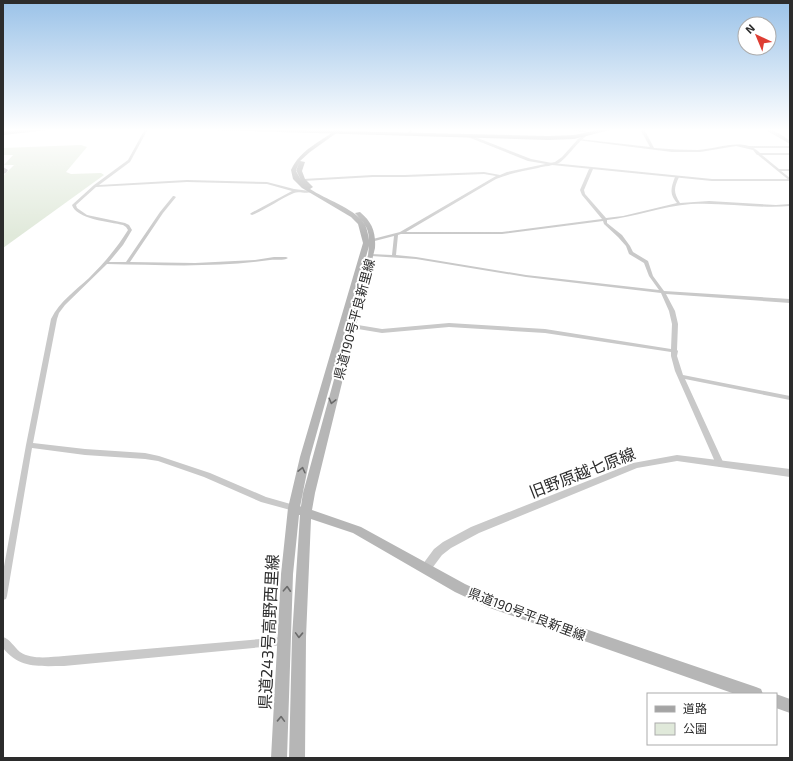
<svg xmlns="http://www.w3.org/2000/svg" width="793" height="761" viewBox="0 0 793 761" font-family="'Exo 2','Noto Sans JP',sans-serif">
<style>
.green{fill:#e0e9da}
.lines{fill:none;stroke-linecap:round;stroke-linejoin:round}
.taxiway{fill:#c0c0c0;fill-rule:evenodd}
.minor{fill:#c9c9c9;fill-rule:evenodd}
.tertiary{fill:#c9c9c9;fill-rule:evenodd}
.secondary{fill:#b6b6b6;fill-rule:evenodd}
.primary{fill:#a4a4a4;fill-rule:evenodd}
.oneway{stroke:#6a6a6a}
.labels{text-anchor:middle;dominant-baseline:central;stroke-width:4;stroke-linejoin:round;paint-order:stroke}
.street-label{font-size:13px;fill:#2c2c2c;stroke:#fff}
.near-street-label{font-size:16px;fill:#2c2c2c;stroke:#fff}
</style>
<rect width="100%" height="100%" fill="#fff"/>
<path class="green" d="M 81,145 L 87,147 L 66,172 L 71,174 L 101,173 L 104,175 L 3,248 L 3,176 L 14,165 L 4,165 L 13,155 L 3,155 L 3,148 Z"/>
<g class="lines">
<path class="taxiway" d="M 3,167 L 8,170 L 6,173 L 3,174 Z"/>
<g class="minor">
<path d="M 145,129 L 148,129 L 130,162 L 99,185 L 187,180 L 267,182 L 294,189 L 310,191 L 312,192 C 306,194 298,191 294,193 C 280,199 267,209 252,215 L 250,214 L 251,213 L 292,191 L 267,184 L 187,182 L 96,187 L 76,205 L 77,208 L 87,215 L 125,223 L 129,225 L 132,230 L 123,245 L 109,262 L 126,262 L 160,212 L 173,196 L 174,196 L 176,197 L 163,213 L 130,262 L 195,263 L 255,260 L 274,257 L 286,257 L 288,258 C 283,261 276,259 270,260 C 217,268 161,265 107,264 L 65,305 L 59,313 L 57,319 L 33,443 L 85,449 L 145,453 L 159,456 L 210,473 L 266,497 L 294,505 L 297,506 L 298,508 L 297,510 L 294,511 L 261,502 L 204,477 L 158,461 L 145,459 L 85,455 L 32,448 L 7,596 L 6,599 L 3,600 L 3,572 L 26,445 L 51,319 C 60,301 75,291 89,278 C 104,263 117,248 128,230 L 126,227 L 123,225 C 110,222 76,219 72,205 L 94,185 L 128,160 Z"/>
<path d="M 410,129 L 413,129 L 409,136 L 407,136 Z"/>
<path d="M 566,129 L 575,129 L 593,133 C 579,137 571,155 559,163 C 553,166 544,166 538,168 C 524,171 510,173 496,179 L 406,232 L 502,232 L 602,219 L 582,195 L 580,190 L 589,169 L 591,168 L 593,169 L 584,190 L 585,194 L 606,218 L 623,216 L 677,203 C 669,193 671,188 675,177 L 677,176 L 679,177 C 674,188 673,192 680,203 L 709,201 L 776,205 L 790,204 L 790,206 C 757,209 724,202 691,204 C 662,206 635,217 607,220 L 607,223 L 622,235 L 630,246 L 633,252 L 648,261 L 653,276 L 664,291 L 790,299 L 790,303 L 666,294 L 675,311 L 678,324 L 677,350 L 678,351 L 677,356 L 683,375 L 790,396 L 790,400 L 685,379 L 724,464 L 722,466 L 720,467 L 718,466 L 716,464 L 675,371 L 671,356 L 671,352 L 545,333 L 449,327 L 382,333 L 352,328 L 349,326 L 352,324 L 382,329 L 449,323 L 545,329 L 671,349 L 672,324 L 669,311 L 661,293 L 526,277 L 416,259 L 371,256 L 369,255 L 371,254 L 392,255 L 394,236 L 367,243 L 365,243 L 365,241 L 400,232 L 496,176 L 484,174 L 405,177 L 373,177 L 303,181 L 301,180 L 303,179 L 373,175 L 405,175 L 484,172 L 500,175 L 507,172 L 555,162 L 562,157 L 578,139 L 587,133 ZM 603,221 L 604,224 L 618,237 L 626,246 L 629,254 L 644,263 L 649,276 L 659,290 L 526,275 L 416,257 L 396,255 L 398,235 L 401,234 L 502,234 Z"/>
<path d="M 747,146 L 790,146 L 790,148 L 746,148 L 746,146 Z"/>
<path d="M 758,153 L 790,153 L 790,155 L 762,155 L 779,169 L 790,169 L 790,171 L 781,171 L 790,178 L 790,181 L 758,155 Z"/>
<path d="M 3,637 C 10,639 14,647 20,652 C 32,660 50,657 64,656 L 284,637 L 287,638 L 289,641 L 287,644 L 284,645 L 64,666 C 39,666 20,669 3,648 Z"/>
</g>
<g class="tertiary">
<path d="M 640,129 L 644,129 L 654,148 C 669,149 684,150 698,150 C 719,149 745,136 761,154 L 757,155 L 753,150 L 736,146 L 700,152 L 672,152 L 577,140 L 579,139 L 650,147 Z"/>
<path d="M 764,129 C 774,129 782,135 790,141 L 790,144 Z"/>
<path d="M 468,135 L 470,135 L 531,159 L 552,163 L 712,179 L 790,179 L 790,181 L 712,181 L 552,165 L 528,161 L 468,137 Z"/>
<path d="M 677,455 L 790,469 L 790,477 L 677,461 L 637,468 L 479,533 L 451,548 L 442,555 L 430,571 L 426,573 L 422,571 L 420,568 L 434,549 L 443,542 L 471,527 L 633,463 Z"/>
</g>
<g class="secondary">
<path d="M 337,129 L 342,129 L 310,152 L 300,161 L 305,162 L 302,171 L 305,179 L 313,187 L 310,189 C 325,199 353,208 363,222 C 367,227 368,234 369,240 C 369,227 363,222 355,213 L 360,212 C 372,222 376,232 375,248 L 315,493 L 312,510 L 361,527 L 465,584 L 495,598 L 756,687 L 761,689 L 763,694 L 735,694 L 487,607 L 455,592 L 353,533 L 311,519 L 306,637 L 305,758 L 289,758 L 292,637 L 300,515 L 299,515 L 293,574 L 287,758 L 271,758 L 281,574 L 288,508 L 300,457 L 363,243 L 358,224 L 351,217 L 302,188 L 293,179 L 291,170 C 301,149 319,143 337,129 ZM 299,163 L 296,171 L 301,180 L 296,170 ZM 369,246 L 368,255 L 303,493 L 301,506 L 300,507 L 310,457 Z"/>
<path d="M 775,694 L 776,694 L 790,699 L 790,713 L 776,708 Z"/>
</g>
<g class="primary">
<path d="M 31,129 L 57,129 L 3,135 L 3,131 Z"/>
<path d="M 177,129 L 256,129 L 548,136 L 574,135 L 603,129 L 614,129 L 574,139 L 548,140 Z"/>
</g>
</g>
<defs><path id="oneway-chevron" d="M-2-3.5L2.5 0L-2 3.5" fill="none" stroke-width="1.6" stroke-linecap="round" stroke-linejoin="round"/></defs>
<g class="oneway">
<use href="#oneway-chevron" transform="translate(332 401) rotate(104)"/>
<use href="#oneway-chevron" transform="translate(302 470) rotate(-77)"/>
<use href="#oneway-chevron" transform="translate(287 589) rotate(-87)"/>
<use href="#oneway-chevron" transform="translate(299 635) rotate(92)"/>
<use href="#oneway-chevron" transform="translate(281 719) rotate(-88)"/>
</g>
<linearGradient id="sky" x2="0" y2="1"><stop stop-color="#9ac2e8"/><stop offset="0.55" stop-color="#fff"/><stop offset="1" stop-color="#fff" stop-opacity="0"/></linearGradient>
<rect width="793" height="236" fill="url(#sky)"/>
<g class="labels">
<g class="street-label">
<text transform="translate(354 319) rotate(-75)">県道190号平良新里線</text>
<text transform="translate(527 614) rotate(21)">県道190号平良新里線</text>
</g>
<g class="near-street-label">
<text transform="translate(582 472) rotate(-21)">旧野原越七原線</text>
<text transform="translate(268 632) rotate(-87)">県道243号高野西里線</text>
</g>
</g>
<rect width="793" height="761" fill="none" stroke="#2c2c2c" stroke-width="8"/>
<rect x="647" y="693" width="130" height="52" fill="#ffffff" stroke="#ababab"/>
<rect x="655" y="706" width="20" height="6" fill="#a4a4a4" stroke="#ababab"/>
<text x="683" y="713" font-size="12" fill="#2c2c2c">道路</text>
<rect x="655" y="723" width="20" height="12" fill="#e0e9da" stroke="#ababab"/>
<text x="683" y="733" font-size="12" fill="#2c2c2c">公園</text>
<g transform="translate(757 36) rotate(316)"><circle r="19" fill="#ffffff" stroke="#ababab"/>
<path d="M0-3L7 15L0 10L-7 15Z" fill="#de3e33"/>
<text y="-6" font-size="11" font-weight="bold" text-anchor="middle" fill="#2c2c2c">N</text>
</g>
</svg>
